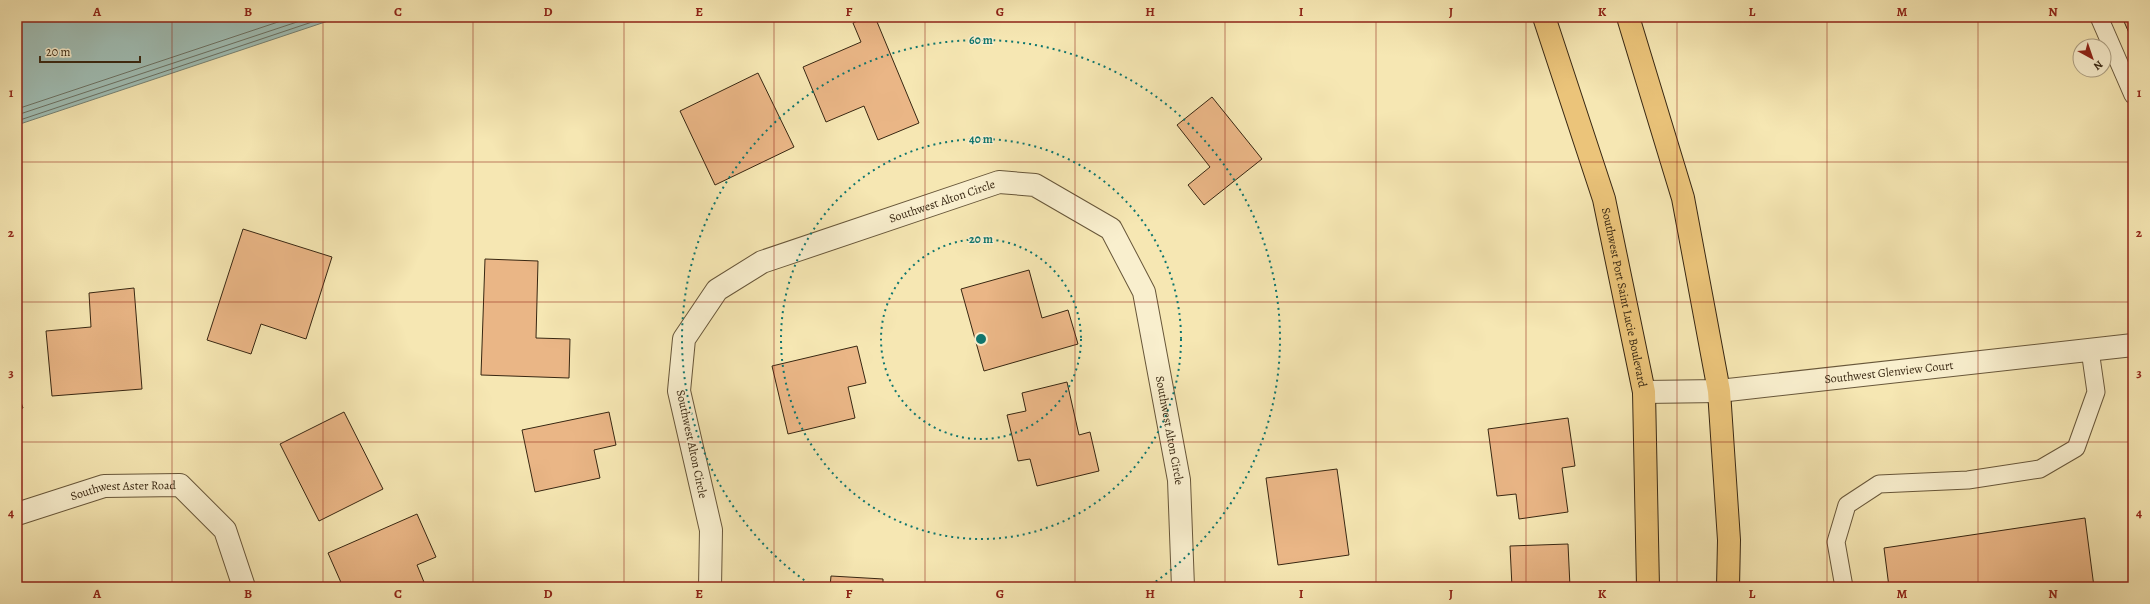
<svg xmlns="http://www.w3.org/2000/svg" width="2150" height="604" viewBox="0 0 2150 604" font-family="Alegreya,serif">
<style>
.water{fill:#a0beb5;stroke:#768274}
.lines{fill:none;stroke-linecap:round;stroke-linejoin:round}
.shore{stroke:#6c7264;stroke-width:1}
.building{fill:#eab686;stroke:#382712}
.service-casing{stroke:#68573a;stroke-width:19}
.minor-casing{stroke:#68573a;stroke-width:24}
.primary-casing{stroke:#382712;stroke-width:24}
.service{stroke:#f9efce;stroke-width:17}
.minor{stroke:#f9efce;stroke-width:22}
.primary{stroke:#ebc47a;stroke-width:22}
.grid{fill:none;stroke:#8f2418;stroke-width:1;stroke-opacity:0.55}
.ring{fill:none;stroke:#0f766e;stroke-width:2;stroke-dasharray:2 4}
.labels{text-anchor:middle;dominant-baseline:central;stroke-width:3;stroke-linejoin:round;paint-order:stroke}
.street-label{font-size:12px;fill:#382712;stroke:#f9efce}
.centre{fill:#0f766e;stroke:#f9efce;stroke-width:2}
.ring-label{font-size:12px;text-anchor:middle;font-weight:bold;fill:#0f766e;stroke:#f9efce;stroke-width:3;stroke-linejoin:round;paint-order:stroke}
.neatline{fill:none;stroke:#8f2418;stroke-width:1.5}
.grid-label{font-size:13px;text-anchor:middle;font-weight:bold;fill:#8f2418}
</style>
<rect width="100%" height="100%" fill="#f6e7b3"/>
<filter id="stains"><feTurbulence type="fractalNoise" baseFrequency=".005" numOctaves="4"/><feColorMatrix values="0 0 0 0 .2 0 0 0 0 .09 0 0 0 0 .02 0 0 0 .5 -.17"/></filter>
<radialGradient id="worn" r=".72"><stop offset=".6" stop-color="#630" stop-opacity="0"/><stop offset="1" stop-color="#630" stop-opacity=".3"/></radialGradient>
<path class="water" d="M 17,17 L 340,17 L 17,125 Z"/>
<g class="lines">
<g class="shore">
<path d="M 17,109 L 293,17"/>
<path d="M 17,115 L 312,17"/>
<path d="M 17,121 L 327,17"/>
</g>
</g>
<g class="building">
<path d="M 866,17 L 875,17 L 919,123 L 878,140 L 864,106 L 826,122 L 803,67 L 861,42 L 853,23 Z"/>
<path d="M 2122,17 L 2133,17 L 2133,42 Z"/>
<path d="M 758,73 L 794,147 L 715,185 L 680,111 Z"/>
<path d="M 1212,97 L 1262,159 L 1204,205 L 1188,185 L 1210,167 L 1177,125 Z"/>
<path d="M 243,229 L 332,257 L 306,339 L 261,324 L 251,354 L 207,340 Z"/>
<path d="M 485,259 L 538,261 L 536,338 L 570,339 L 569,378 L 481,375 Z"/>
<path d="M 1029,270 L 1042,318 L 1068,310 L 1078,344 L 984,371 L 961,289 Z"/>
<path d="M 134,288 L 142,389 L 52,396 L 46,331 L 91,327 L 89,293 Z"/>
<path d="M 857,346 L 866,383 L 848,387 L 855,418 L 788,434 L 772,366 Z"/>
<path d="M 1067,382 L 1079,435 L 1090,432 L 1099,471 L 1037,486 L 1030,459 L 1018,461 L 1007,415 L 1026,411 L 1022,393 Z"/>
<path d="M 17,391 L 23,408 L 17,410 Z"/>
<path d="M 344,412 L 383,489 L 319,521 L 280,444 Z"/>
<path d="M 609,412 L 616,445 L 594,450 L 600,478 L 535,492 L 522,430 Z"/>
<path d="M 1568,418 L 1575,466 L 1562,468 L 1568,512 L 1519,519 L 1516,494 L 1497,496 L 1488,429 Z"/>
<path d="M 1337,469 L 1349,555 L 1278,565 L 1266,478 Z"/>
<path d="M 417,514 L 436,557 L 417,565 L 426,587 L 343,587 L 328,553 Z"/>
<path d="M 2085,518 L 2094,587 L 1889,587 L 1884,548 Z"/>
<path d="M 1568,544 L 1570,587 L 1512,587 L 1510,546 Z"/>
<path d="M 831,576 L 883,579 L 883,587 L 830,587 Z"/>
</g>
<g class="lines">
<defs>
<g id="service">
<path d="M 2099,17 L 2133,95"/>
<path d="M 1844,587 L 1836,542 L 1847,505 L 1879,484 L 1968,480 L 2040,469 L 2076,448 L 2096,392 L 2090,350"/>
</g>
<g id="minor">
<path id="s1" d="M 1644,392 L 1719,391 L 2133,345"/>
<path id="s2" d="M 17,514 L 104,486 L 180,485 L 225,530 L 244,587"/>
<path id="s3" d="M 710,587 L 711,530 L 679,391 L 684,339 L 717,290 L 762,262 L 999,182 L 1035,185 L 1111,229 L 1144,292 L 1179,480 L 1183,587"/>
</g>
<g id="primary">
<path id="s4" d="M 1544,17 L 1604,199 L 1644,392 L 1648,587"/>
<path d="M 1628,17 L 1683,198 L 1719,391 L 1729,540 L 1728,587"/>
</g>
</defs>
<use href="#service" class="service-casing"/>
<use href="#minor" class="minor-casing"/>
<use href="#primary" class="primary-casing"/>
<use href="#service" class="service"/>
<use href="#minor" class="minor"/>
<use href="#primary" class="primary"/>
</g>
<path class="grid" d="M 172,17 L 172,587M 323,17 L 323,587M 473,17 L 473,587M 624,17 L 624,587M 774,17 L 774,587M 925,17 L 925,587M 1075,17 L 1075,587M 1225,17 L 1225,587M 1376,17 L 1376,587M 1526,17 L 1526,587M 1677,17 L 1677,587M 1827,17 L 1827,587M 1978,17 L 1978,587M 17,162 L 2133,162M 17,302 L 2133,302M 17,442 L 2133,442"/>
<g class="ring">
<circle cx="981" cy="339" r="100"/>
<circle cx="981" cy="339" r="200"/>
<path d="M814 587A299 299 0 1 1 1148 587"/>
</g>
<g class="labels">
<g class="street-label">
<text stroke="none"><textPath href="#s3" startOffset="554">Southwest Alton Circle</textPath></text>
<text stroke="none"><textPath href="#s4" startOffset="292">Southwest Port Saint Lucie Boulevard</textPath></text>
<text stroke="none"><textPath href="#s1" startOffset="246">Southwest Glenview Court</textPath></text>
<text stroke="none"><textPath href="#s3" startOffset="950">Southwest Alton Circle</textPath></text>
<text transform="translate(692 444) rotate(78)">Southwest Alton Circle</text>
<text stroke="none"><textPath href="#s2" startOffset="110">Southwest Aster Road</textPath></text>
</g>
</g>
<circle cx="981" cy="339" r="6" class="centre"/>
<g class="ring-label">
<text x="981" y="44">60 m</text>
<text x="981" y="143">40 m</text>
<text x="981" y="243">20 m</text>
</g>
<rect width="2150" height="604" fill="none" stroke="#f6e7b3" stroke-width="44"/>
<g transform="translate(2092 58) rotate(140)"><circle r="19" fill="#f9efce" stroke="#ac9f83"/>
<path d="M0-3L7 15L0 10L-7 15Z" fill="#8f2418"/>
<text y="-6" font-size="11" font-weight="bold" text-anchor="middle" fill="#382712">N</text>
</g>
<path d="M40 56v6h100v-6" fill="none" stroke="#382712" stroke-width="2"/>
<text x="46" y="56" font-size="12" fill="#382712" stroke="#f9efce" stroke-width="3" paint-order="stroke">20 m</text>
<rect x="22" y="22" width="2106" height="560" class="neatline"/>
<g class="grid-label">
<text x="97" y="16">A</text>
<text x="248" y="16">B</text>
<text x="398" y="16">C</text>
<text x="548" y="16">D</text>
<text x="699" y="16">E</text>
<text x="849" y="16">F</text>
<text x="1000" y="16">G</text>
<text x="1150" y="16">H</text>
<text x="1301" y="16">I</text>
<text x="1451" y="16">J</text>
<text x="1602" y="16">K</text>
<text x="1752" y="16">L</text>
<text x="1902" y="16">M</text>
<text x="2053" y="16">N</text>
<text x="11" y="97">1</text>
<text x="2139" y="97">1</text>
<text x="11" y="237">2</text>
<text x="2139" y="237">2</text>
<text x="11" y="377">3</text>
<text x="2139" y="377">3</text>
<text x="11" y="517">4</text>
<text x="2139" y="517">4</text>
<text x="97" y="598">A</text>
<text x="248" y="598">B</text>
<text x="398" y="598">C</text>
<text x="548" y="598">D</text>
<text x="699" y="598">E</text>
<text x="849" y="598">F</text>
<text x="1000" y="598">G</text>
<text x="1150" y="598">H</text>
<text x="1301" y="598">I</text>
<text x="1451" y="598">J</text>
<text x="1602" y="598">K</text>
<text x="1752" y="598">L</text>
<text x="1902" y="598">M</text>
<text x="2053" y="598">N</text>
</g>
<rect width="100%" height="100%" filter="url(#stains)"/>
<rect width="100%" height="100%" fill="url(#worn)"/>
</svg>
